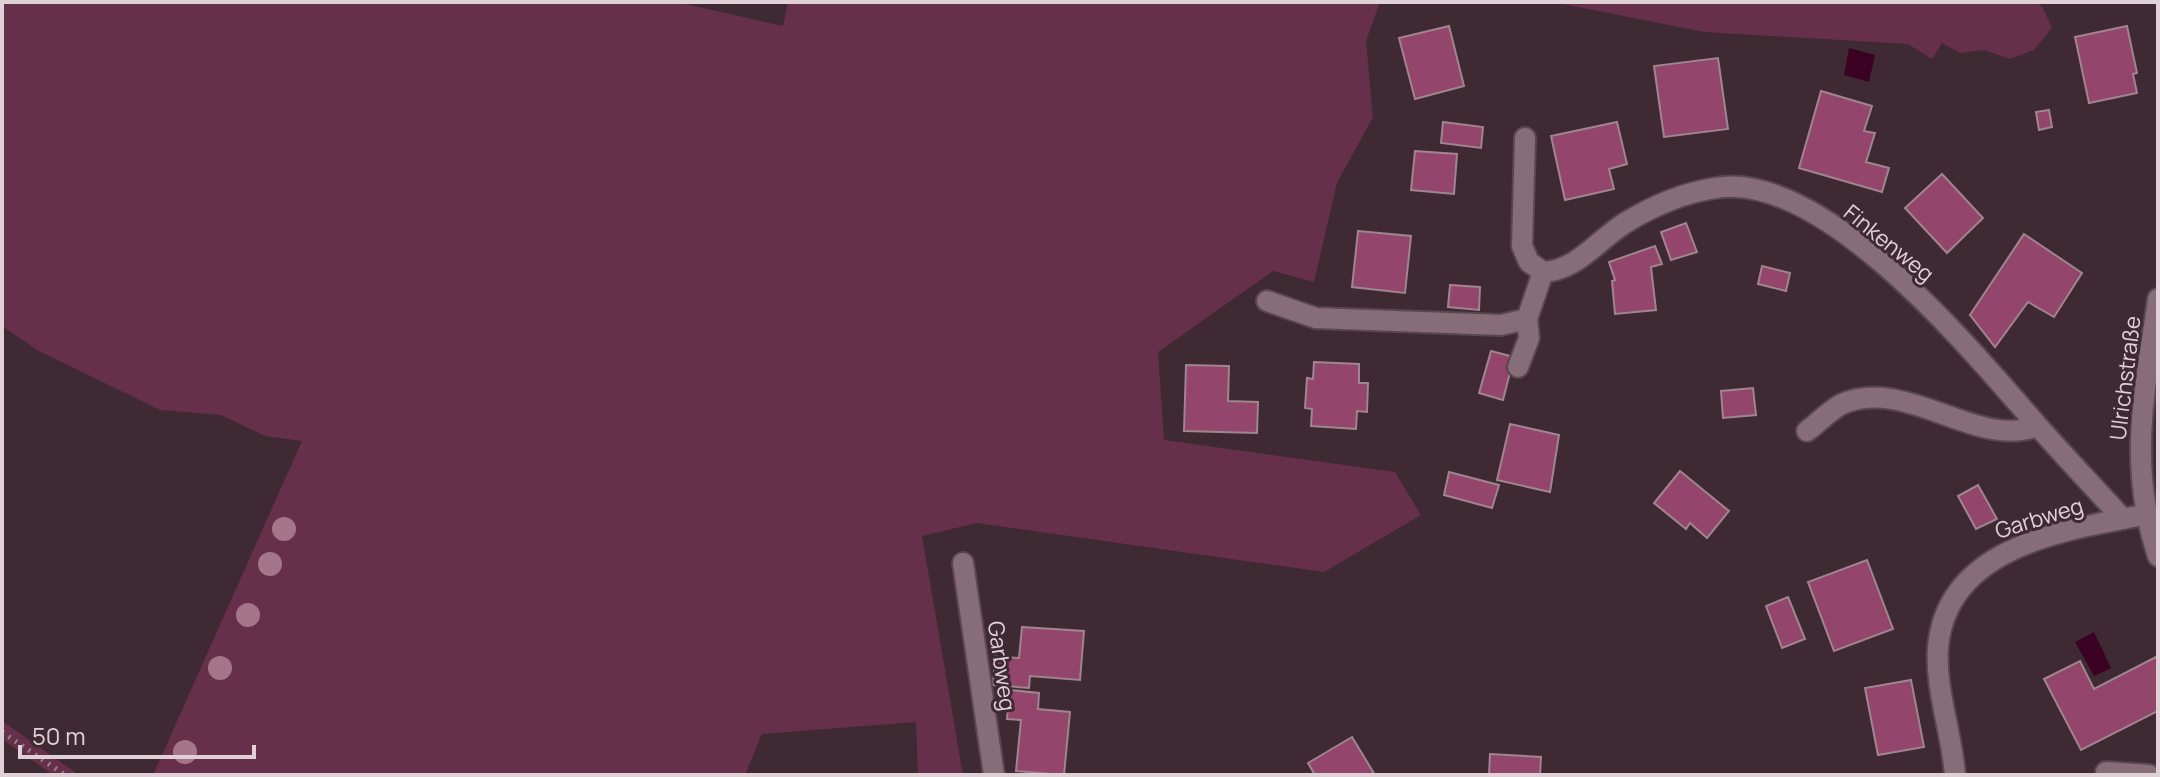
<svg xmlns="http://www.w3.org/2000/svg" width="2160" height="777" viewBox="0 0 2160 777" font-family="Manrope,sans-serif">
<style>
.green{fill:#66304a}
.water{fill:#3b0223}
.building{fill:#94456c;stroke:#9f8590;stroke-width:2}
.lines{fill:none;stroke-linecap:round;stroke-linejoin:round}
.minor-casing{stroke:#59474f;stroke-width:24}
.path{stroke:#948289;stroke-width:5;stroke-dasharray:2 6;stroke-linecap:butt}
.minor{stroke:#866d78;stroke-width:20}
.tree{fill:#a5768a}
.labels{text-anchor:middle;dominant-baseline:central;stroke-width:6;stroke-linejoin:round;paint-order:stroke}
.street-label{font-size:22px;fill:#e0d1d7;stroke:#3f2933}
</style>
<rect width="100%" height="100%" fill="#3f2933"/>
<g class="green">
<path d="M 2,2 L 677,2 L 783,26 L 788,2 L 1380,2 L 1366,41 L 1373,117 L 1337,183 L 1314,282 L 1273,271 L 1158,352 L 1164,440 L 1395,472 L 1421,515 L 1324,572 L 977,523 L 922,536 L 963,775 L 918,775 L 916,722 L 762,734 L 745,775 L 153,775 L 302,441 L 265,436 L 221,415 L 160,410 L 37,350 L 2,326 Z"/>
<path d="M 1553,2 L 2036,2 L 2043,8 L 2052,28 L 2034,50 L 2010,59 L 1984,50 L 1960,53 L 1942,43 L 1932,59 L 1908,44 L 1704,32 Z"/>
<path d="M 2,721 L 5,723 L 79,775 L 53,775 L 2,739 Z"/>
</g>
<g class="water">
<path d="M 1849,48 L 1875,55 L 1869,82 L 1844,75 Z"/>
<path d="M 2094,632 L 2111,668 L 2094,676 L 2075,642 Z"/>
</g>
<g class="building">
<path d="M 1449,26 L 1464,86 L 1415,99 L 1399,38 Z"/>
<path d="M 2127,26 L 2137,73 L 2133,74 L 2137,93 L 2089,103 L 2075,37 Z"/>
<path d="M 1718,58 L 1728,129 L 1664,137 L 1654,66 Z"/>
<path d="M 1821,91 L 1872,106 L 1864,131 L 1875,133 L 1866,162 L 1889,168 L 1882,192 L 1799,168 Z"/>
<path d="M 2049,110 L 2052,127 L 2039,130 L 2036,112 Z"/>
<path d="M 1443,122 L 1483,127 L 1481,148 L 1441,143 Z"/>
<path d="M 1617,122 L 1627,164 L 1609,169 L 1614,189 L 1565,200 L 1551,136 Z"/>
<path d="M 1415,151 L 1457,154 L 1454,194 L 1411,190 Z"/>
<path d="M 1942,174 L 1983,218 L 1947,253 L 1905,208 Z"/>
<path d="M 1686,223 L 1697,252 L 1671,260 L 1661,232 Z"/>
<path d="M 1358,231 L 1411,236 L 1405,293 L 1352,287 Z"/>
<path d="M 2024,234 L 2082,273 L 2054,317 L 2028,302 L 1995,347 L 1970,315 Z"/>
<path d="M 1655,246 L 1662,264 L 1651,267 L 1656,310 L 1615,314 L 1612,281 L 1615,280 L 1609,262 Z"/>
<path d="M 1762,266 L 1790,273 L 1786,291 L 1758,284 Z"/>
<path d="M 1450,285 L 1480,287 L 1479,310 L 1448,307 Z"/>
<path d="M 1491,351 L 1514,357 L 1503,400 L 1479,393 Z"/>
<path d="M 1314,362 L 1359,364 L 1359,383 L 1368,383 L 1367,412 L 1357,411 L 1356,429 L 1311,426 L 1312,409 L 1305,408 L 1307,378 L 1313,379 Z"/>
<path d="M 1186,365 L 1229,366 L 1228,401 L 1258,402 L 1257,433 L 1184,431 Z"/>
<path d="M 1753,388 L 1756,415 L 1723,418 L 1721,391 Z"/>
<path d="M 1510,424 L 1559,435 L 1550,492 L 1497,480 Z"/>
<path d="M 1680,471 L 1729,511 L 1707,538 L 1690,523 L 1686,529 L 1654,503 Z"/>
<path d="M 1449,472 L 1499,485 L 1492,508 L 1444,495 Z"/>
<path d="M 1978,485 L 1997,519 L 1976,529 L 1958,496 Z"/>
<path d="M 1867,560 L 1893,629 L 1834,651 L 1808,582 Z"/>
<path d="M 1788,597 L 1805,639 L 1782,648 L 1766,606 Z"/>
<path d="M 1022,627 L 1084,631 L 1080,680 L 1030,676 L 1029,688 L 993,685 L 995,656 L 1019,658 Z"/>
<path d="M 2158,656 L 2158,711 L 2081,750 L 2044,679 L 2080,661 L 2094,689 Z"/>
<path d="M 1911,680 L 1924,747 L 1878,755 L 1865,688 Z"/>
<path d="M 1010,690 L 1039,693 L 1038,709 L 1070,712 L 1064,775 L 1016,771 L 1021,720 L 1007,719 Z"/>
<path d="M 1352,737 L 1375,775 L 1315,775 L 1308,763 Z"/>
<path d="M 1490,754 L 1541,757 L 1540,775 L 1489,775 Z"/>
</g>
<g class="lines">
<defs>
<g id="minor">
<path d="M 1525,138 L 1522,246 L 1529,262 L 1543,272 C 1576,271 1598,240 1625,223 C 1651,207 1683,193 1715,188 C 1823,169 1972,351 2037,425 C 2065,457 2094,487 2123,519"/>
<path d="M 2158,299 C 2145,392 2127,463 2158,556"/>
<path d="M 1267,301 L 1316,318 L 1501,325 L 1527,319 L 1543,272"/>
<path d="M 1518,367 L 1529,338 L 1527,319"/>
<path d="M 1807,431 C 1818,423 1830,410 1842,404 C 1907,376 1977,450 2037,426"/>
<path d="M 963,563 L 994,775"/>
<path d="M 2106,772 L 2149,775"/>
<path d="M 1955,775 C 1952,733 1935,690 1938,648 C 1946,547 2063,530 2144,515"/>
</g>
</defs>
<use href="#minor" class="minor-casing"/>
<path class="path" d="M 2,732 L 65,775"/>
<use href="#minor" class="minor"/>
</g>
<g class="tree">
<circle cx="284" cy="529" r="12"/>
<circle cx="270" cy="564" r="12"/>
<circle cx="248" cy="615" r="12"/>
<circle cx="220" cy="668" r="12"/>
<circle cx="185" cy="752" r="12"/>
</g>
<g class="labels">
<g class="street-label">
<text transform="translate(1889 243) rotate(39)">Finkenweg</text>
<text transform="translate(2125 378) rotate(-83)">Ulrichstraße</text>
<text transform="translate(2039 518) rotate(-17)">Garbweg</text>
<text transform="translate(1002 666) rotate(82)">Garbweg</text>
</g>
</g>
<rect width="2160" height="777" fill="none" stroke="#e0d1d7" stroke-width="8"/>
<path d="M20 745v12h234v-12" fill="none" stroke="#e0d1d7" stroke-width="4"/>
<text x="32" y="745" font-size="24" fill="#e0d1d7" stroke="#3f2933" stroke-width="6" paint-order="stroke">50 m</text>
</svg>
